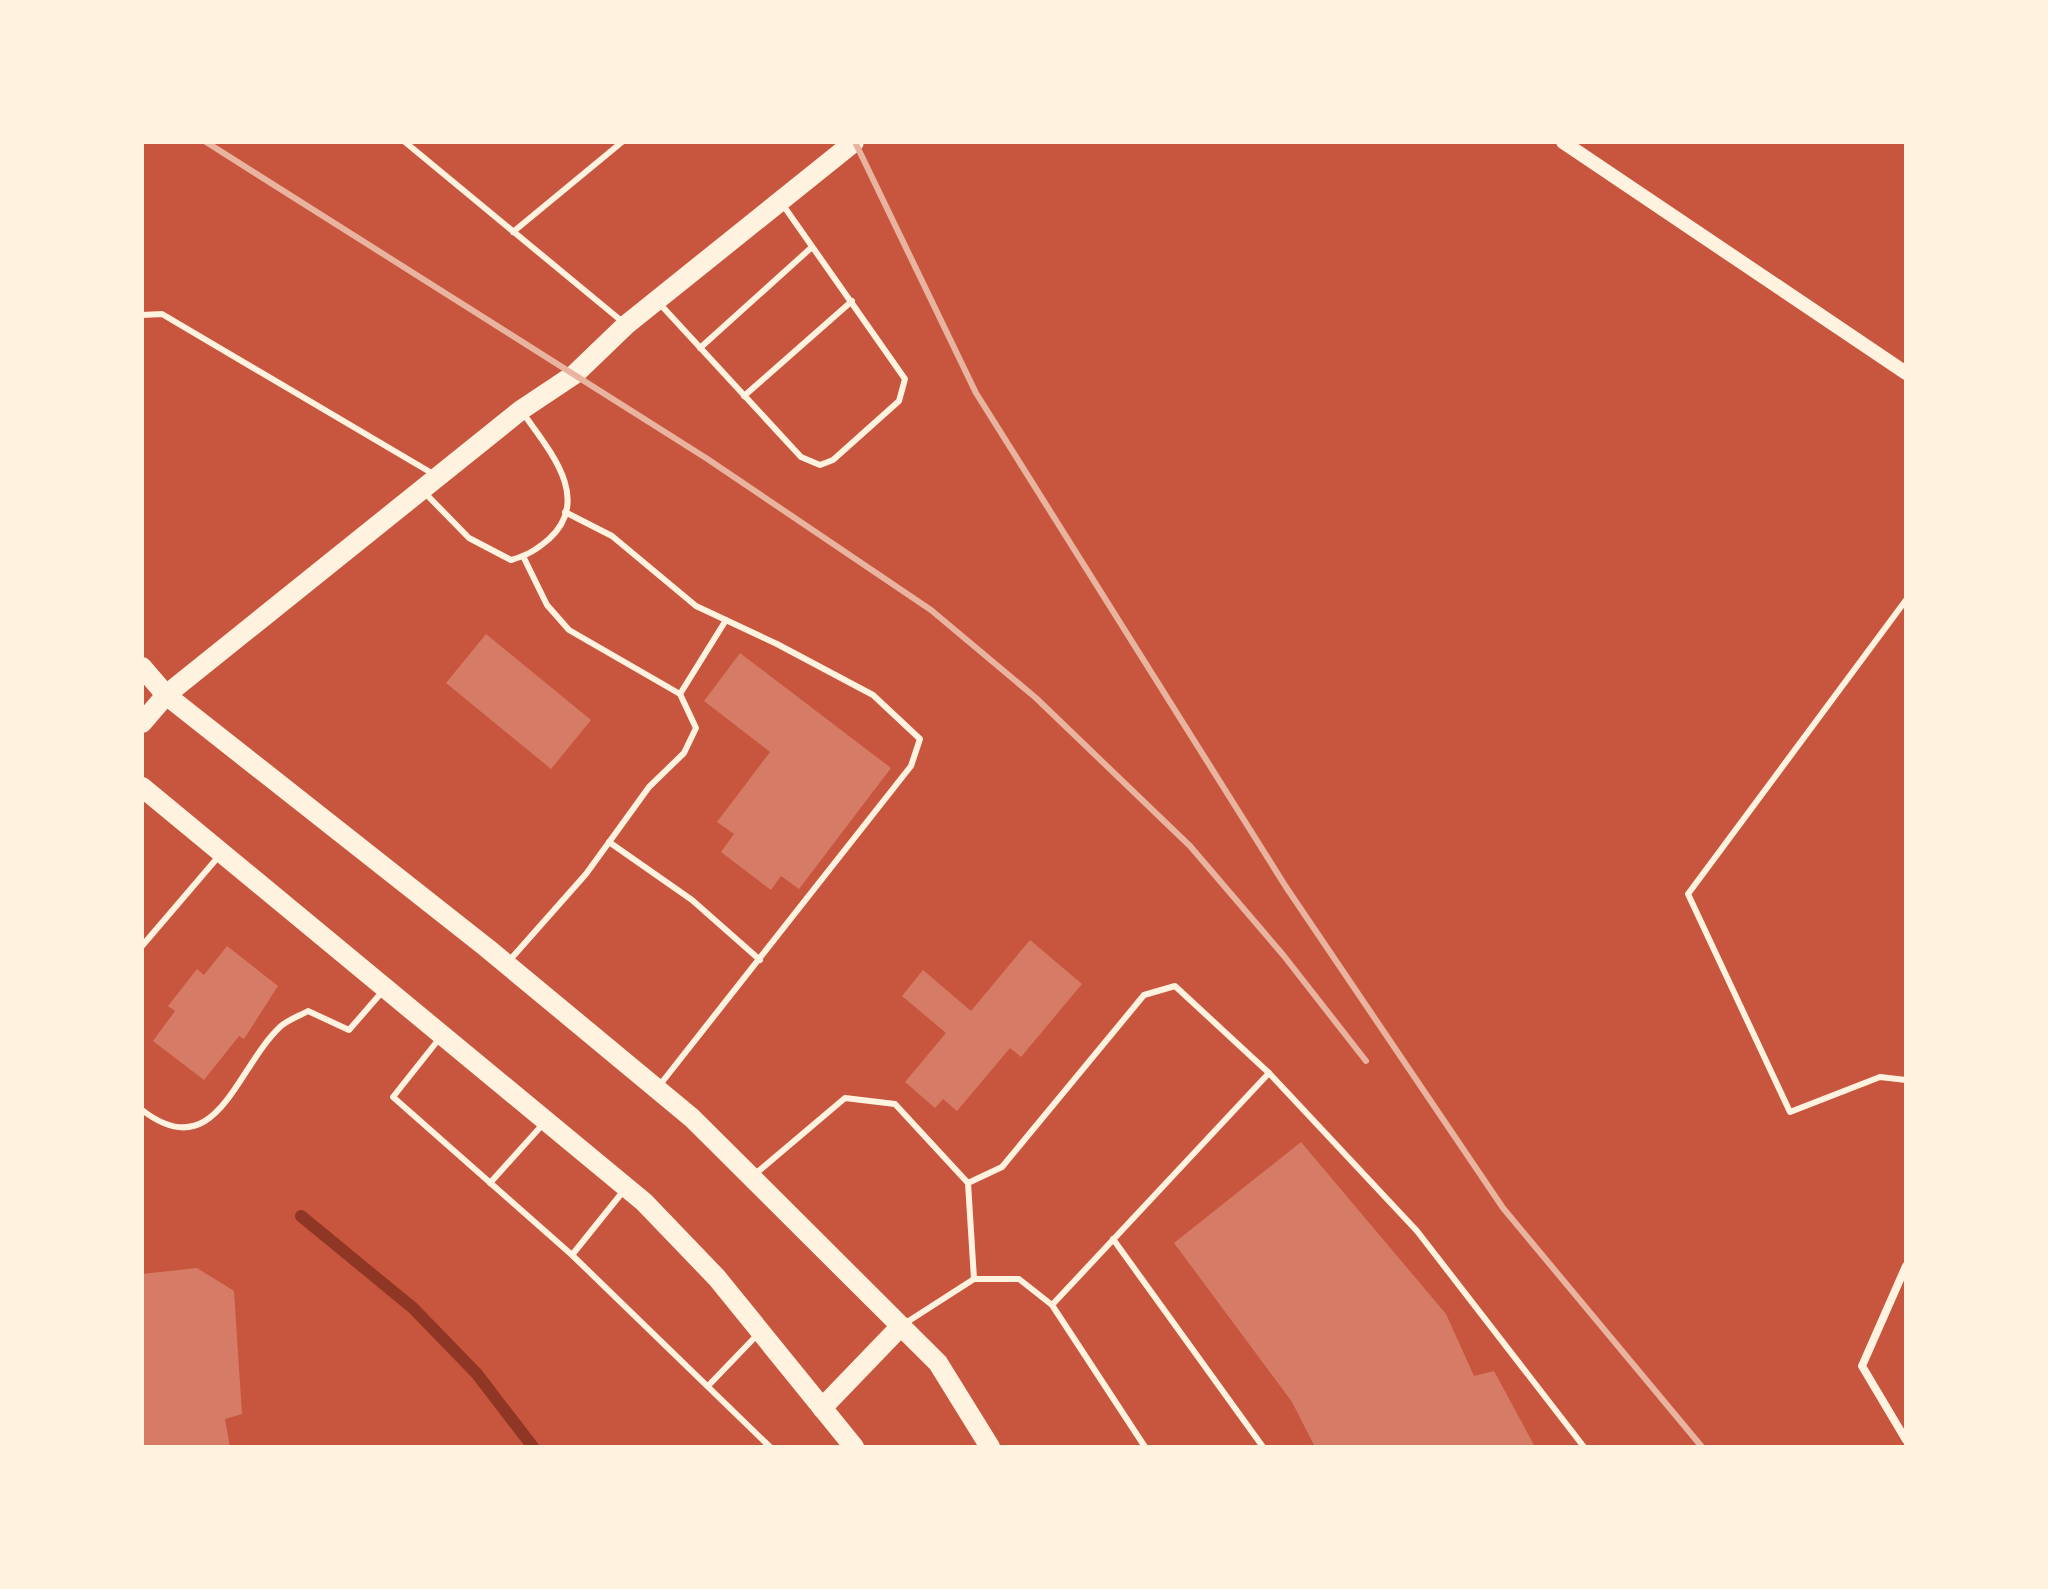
<svg xmlns="http://www.w3.org/2000/svg" width="2048" height="1589" viewBox="0 0 2048 1589" font-family="Poppins,sans-serif">
<style>
.lines{fill:none;stroke-linecap:round;stroke-linejoin:round}
.stream{stroke:#8f3625;stroke-width:12}
.building{fill:#d67c66}
.service{stroke:#fff3e0;stroke-width:6}
.minor{stroke:#fff3e0;stroke-width:8}
.tertiary{stroke:#fff3e0;stroke-width:14}
.primary{stroke:#fff3e0;stroke-width:20}
.rail{stroke:#e9b49f;stroke-width:6}
</style>
<rect width="100%" height="100%" fill="#c8553d"/>
<g class="lines">
<path class="stream" d="M 301,1216 L 413,1308 L 477,1374 L 533,1447"/>
</g>
<g class="building">
<path d="M 486,634 L 591,720 L 551,769 L 446,683 Z"/>
<path d="M 740,653 L 891,768 L 799,889 L 781,876 L 771,890 L 721,852 L 734,834 L 717,822 L 770,752 L 704,701 Z"/>
<path d="M 1030,940 L 1082,984 L 1021,1057 L 1010,1048 L 957,1111 L 943,1099 L 935,1108 L 905,1082 L 946,1033 L 902,996 L 923,970 L 971,1011 Z"/>
<path d="M 227,946 L 278,986 L 244,1039 L 239,1036 L 204,1080 L 153,1041 L 175,1011 L 168,1006 L 197,969 L 204,975 Z"/>
<path d="M 1301,1142 L 1446,1314 L 1474,1376 L 1494,1371 L 1535,1447 L 1315,1447 L 1292,1402 L 1174,1243 Z"/>
<path d="M 197,1268 L 234,1291 L 242,1414 L 225,1419 L 230,1447 L 142,1447 L 142,1274 Z"/>
</g>
<g class="lines">
<g class="service">
<path d="M 405,142 L 624,323"/>
<path d="M 513,232 L 622,142"/>
<path d="M 659,303 L 801,457 L 820,465 L 833,460 L 899,401 L 905,379 L 783,205"/>
<path d="M 142,315 L 162,314 L 435,475"/>
<path d="M 700,348 L 812,247"/>
<path d="M 744,396 L 852,301"/>
<path d="M 424,492 L 469,538 L 511,560 C 528,555 536,550 549,539 C 593,499 549,450 523,413"/>
<path d="M 565,512 L 612,536 L 696,606 L 777,644 L 873,695 L 920,739 L 911,766 L 659,1086"/>
<path d="M 1906,600 L 1688,894 L 1790,1112 L 1880,1077 L 1906,1080"/>
<path d="M 680,694 L 726,620"/>
<path d="M 609,842 L 692,900 L 760,960"/>
<path d="M 142,946 L 219,856"/>
<path d="M 509,961 L 586,874 L 649,787 L 684,753 L 696,728 L 680,694 L 569,630 L 547,605 L 523,556"/>
<path d="M 439,1039 L 393,1097 L 572,1255 L 770,1447"/>
<path d="M 142,1110 C 217,1168 236,1067 281,1026 C 288,1020 299,1016 308,1011 L 349,1030 L 382,992"/>
<path d="M 754,1175 L 845,1098 L 895,1104 L 968,1183 L 974,1279"/>
<path d="M 490,1183 L 544,1123"/>
<path d="M 968,1183 L 1002,1167 L 1144,995 L 1175,986 L 1269,1073"/>
<path d="M 1113,1239 L 1263,1447"/>
<path d="M 572,1255 L 625,1189"/>
<path d="M 1052,1305 L 1269,1073 L 1417,1231 L 1584,1447"/>
<path d="M 904,1324 L 974,1279 L 1019,1279 L 1052,1305 L 1145,1447"/>
<path d="M 708,1386 L 758,1334"/>
</g>
<path class="minor" d="M 1906,1266 L 1862,1366 L 1906,1440"/>
<path class="tertiary" d="M 1563,142 L 1906,373"/>
<g class="primary">
<path d="M 142,667 L 166,695 L 487,948 L 692,1118 L 938,1363 L 990,1447"/>
<path d="M 142,723 L 166,695 L 521,410 L 575,374 L 626,325 L 854,142"/>
<path d="M 142,787 L 644,1202 L 717,1278 L 854,1447"/>
<path d="M 822,1408 L 901,1326"/>
</g>
<g class="rail">
<path d="M 206,142 L 706,458 L 931,610 L 1036,698 L 1190,846 L 1284,956 L 1366,1061"/>
<path d="M 855,142 L 976,393 L 1286,887 L 1503,1208 L 1702,1447"/>
</g>
</g>
<rect width="2048" height="1589" fill="none" stroke="#fff3e0" stroke-width="288"/>
</svg>
